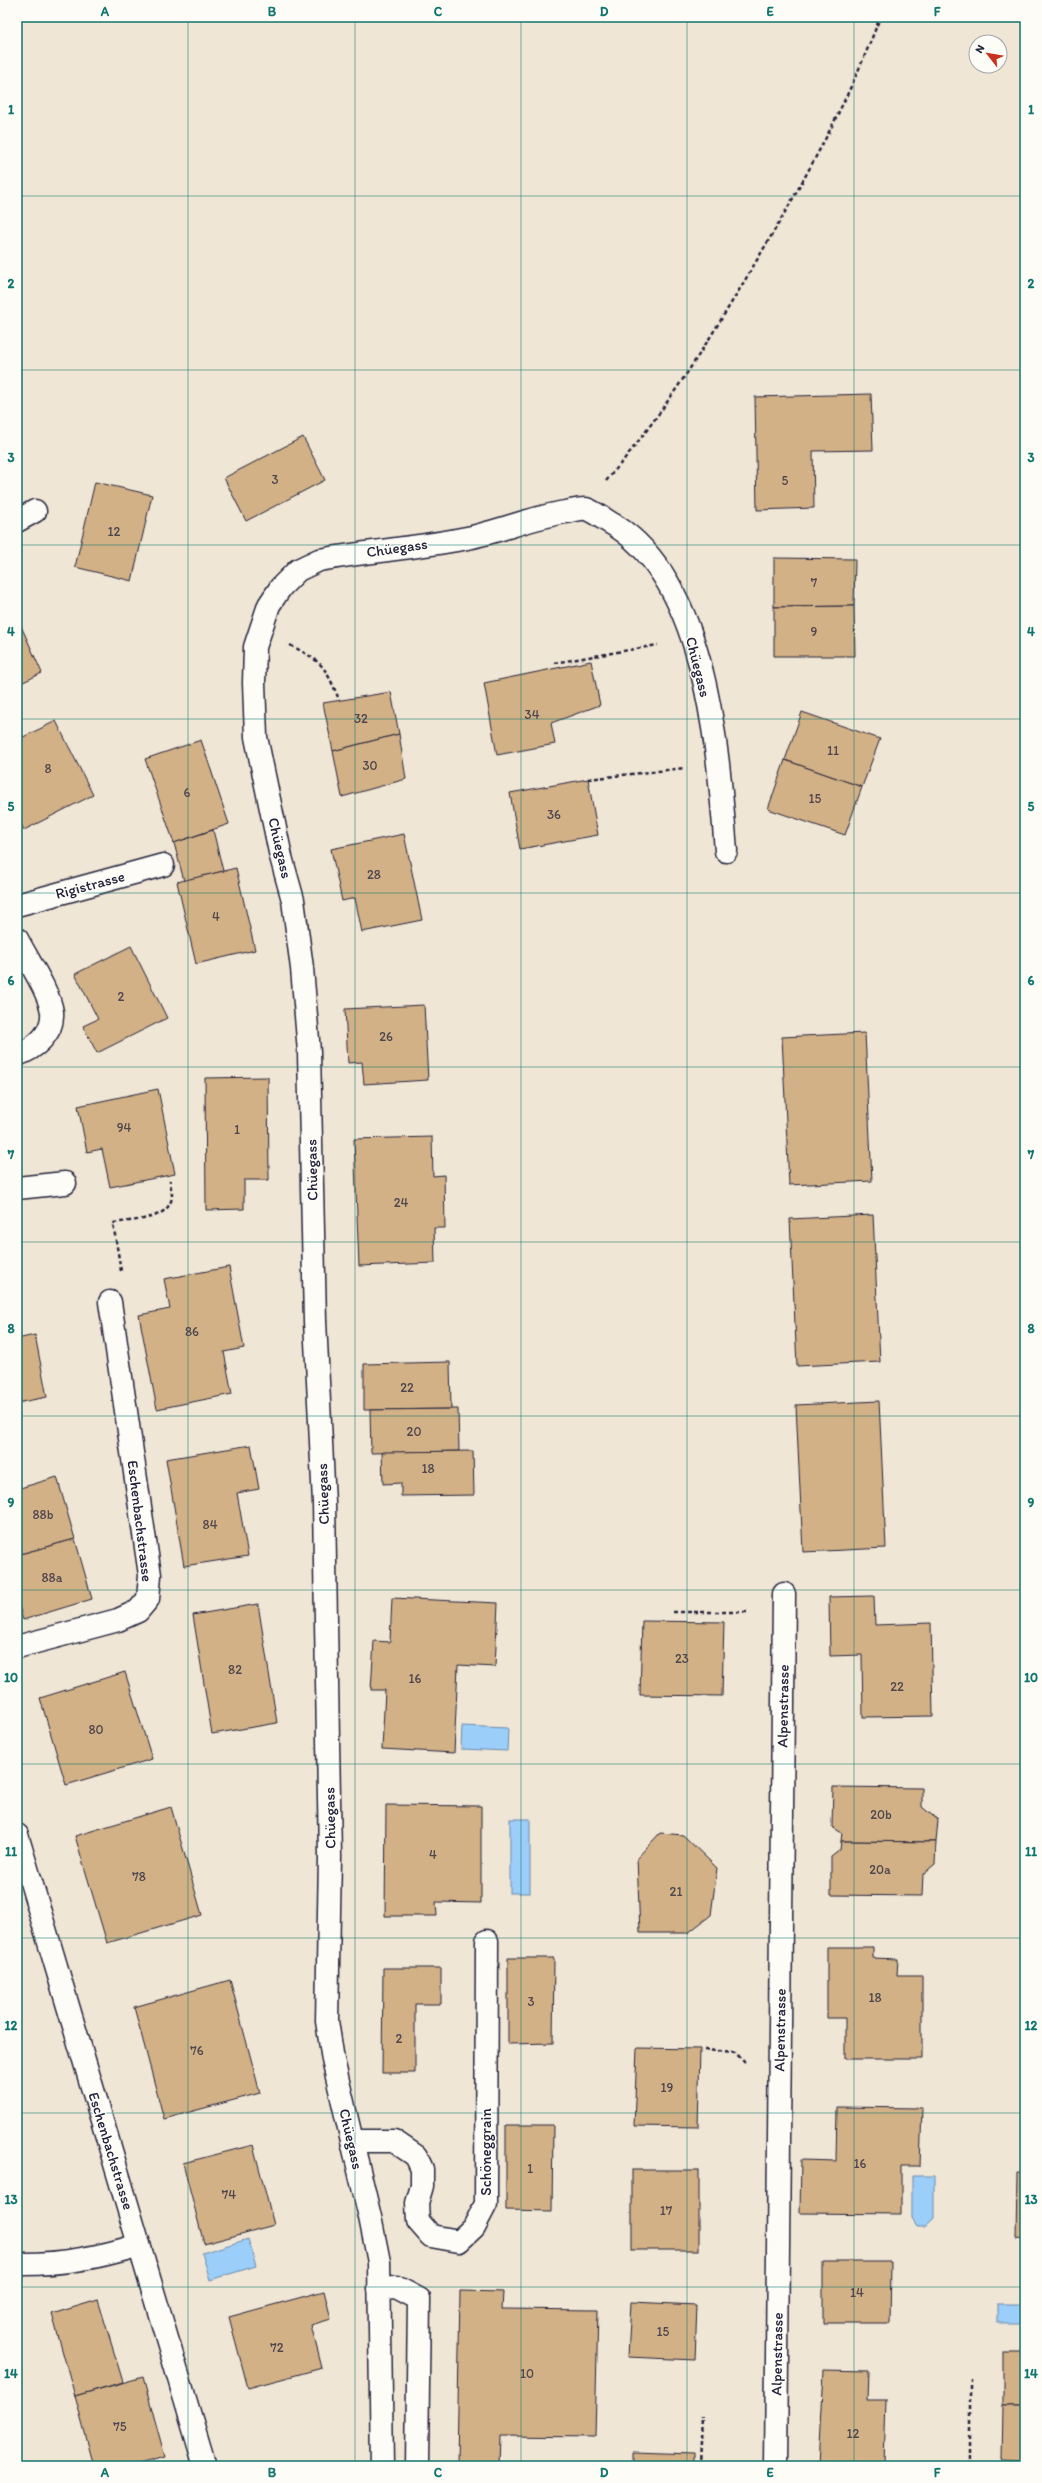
<svg xmlns="http://www.w3.org/2000/svg" width="1042" height="2483" viewBox="0 0 1042 2483" font-family="Itim,sans-serif">
<style>
.water{fill:#9bcef9;stroke:#6b89ad}
.building{fill:#d3b186;stroke:#22223b}
.lines{fill:none;stroke-linecap:round;stroke-linejoin:round}
.service-casing{stroke:#22223b;stroke-width:25}
.minor-casing{stroke:#22223b;stroke-width:25}
.tertiary-casing{stroke:#22223b;stroke-width:25}
.path{stroke:#22223b;stroke-width:2.5;stroke-dasharray:4 3;stroke-linecap:butt}
.service{stroke:#fdfcf7;stroke-width:22}
.minor{stroke:#fdfcf7;stroke-width:22}
.tertiary{stroke:#fdfcf7;stroke-width:22}
.grid{fill:none;stroke:#0f766e;stroke-width:1;stroke-opacity:0.55}
.labels{text-anchor:middle;dominant-baseline:central;stroke-width:3;stroke-linejoin:round;paint-order:stroke}
.number-label{font-size:13px;fill:#4e464e}
.street-label{font-size:15px;fill:#22223b;stroke:#fdfcf7}
.neatline{fill:none;stroke:#0f766e;stroke-width:1.5}
.grid-label{font-size:13px;text-anchor:middle;font-weight:bold;fill:#0f766e}
</style>
<rect width="100%" height="100%" fill="#f0e6d5"/>
<filter id="ink" filterUnits="userSpaceOnUse"><feTurbulence type="fractalNoise" baseFrequency=".025" numOctaves="2"/><feDisplacementMap in="SourceGraphic" scale="8" xChannelSelector="R" yChannelSelector="G"/><feConvolveMatrix kernelMatrix="1 2 1 2 8 2 1 2 1" color-interpolation-filters="sRGB"/></filter>
<g filter="url(#ink)">
<g class="water">
<path d="M 462,1726 L 508,1728 L 507,1751 L 461,1749 Z"/>
<rect x="510" y="1819" width="20" height="74"/>
<path d="M 912,2176 L 934,2176 L 934,2218 L 926,2226 L 917,2226 L 912,2218 Z"/>
<path d="M 248,2239 L 256,2266 L 210,2280 L 202,2253 Z"/>
<rect x="997" y="2304" width="28" height="18"/>
</g>
<g class="building">
<path d="M 871,394 L 873,450 L 813,451 L 814,508 L 757,510 L 755,397 Z"/>
<path d="M 303,437 L 325,480 L 246,521 L 224,478 Z"/>
<path d="M 95,482 L 152,495 L 132,581 L 75,567 Z"/>
<path d="M 774,558 L 855,559 L 854,606 L 774,607 Z"/>
<path d="M 854,606 L 855,656 L 774,656 L 774,607 Z"/>
<path d="M 17,617 L 42,673 L 17,685 Z"/>
<path d="M 591,661 L 600,705 L 551,723 L 555,744 L 497,755 L 484,683 Z"/>
<path d="M 391,692 L 399,734 L 333,751 L 323,703 Z"/>
<path d="M 802,712 L 880,739 L 862,787 L 785,760 Z"/>
<path d="M 56,721 L 93,795 L 24,830 L 17,816 L 17,740 Z"/>
<path d="M 399,734 L 406,779 L 342,797 L 333,751 Z"/>
<path d="M 201,740 L 229,824 L 174,843 L 145,759 Z"/>
<path d="M 785,760 L 862,787 L 845,835 L 768,809 Z"/>
<path d="M 588,779 L 598,835 L 520,849 L 510,793 Z"/>
<path d="M 213,830 L 223,871 L 184,881 L 174,843 Z"/>
<path d="M 404,834 L 422,920 L 362,932 L 355,898 L 342,901 L 331,849 Z"/>
<path d="M 236,868 L 255,950 L 196,964 L 177,882 Z"/>
<path d="M 131,946 L 167,1018 L 97,1053 L 83,1026 L 98,1019 L 75,974 Z"/>
<path d="M 424,1005 L 428,1080 L 364,1084 L 362,1062 L 348,1063 L 345,1009 Z"/>
<path d="M 865,1033 L 872,1181 L 789,1185 L 782,1037 Z"/>
<path d="M 268,1077 L 269,1180 L 244,1180 L 244,1209 L 206,1210 L 205,1078 Z"/>
<path d="M 158,1089 L 175,1174 L 110,1187 L 102,1149 L 87,1152 L 78,1106 Z"/>
<path d="M 432,1137 L 433,1176 L 444,1175 L 445,1228 L 434,1228 L 435,1263 L 359,1266 L 354,1139 Z"/>
<path d="M 873,1215 L 880,1362 L 797,1366 L 790,1219 Z"/>
<path d="M 229,1267 L 244,1348 L 224,1352 L 232,1394 L 157,1409 L 139,1315 L 170,1309 L 164,1279 Z"/>
<path d="M 35,1335 L 47,1397 L 17,1403 L 17,1339 Z"/>
<path d="M 450,1362 L 451,1409 L 364,1410 L 364,1364 Z"/>
<path d="M 879,1401 L 886,1548 L 803,1552 L 796,1405 Z"/>
<path d="M 458,1409 L 459,1451 L 371,1453 L 370,1410 Z"/>
<path d="M 251,1445 L 259,1489 L 237,1493 L 248,1556 L 184,1566 L 166,1459 Z"/>
<path d="M 473,1451 L 474,1495 L 401,1496 L 401,1483 L 383,1484 L 382,1452 Z"/>
<path d="M 57,1477 L 75,1539 L 17,1555 L 17,1489 Z"/>
<path d="M 75,1539 L 92,1599 L 23,1620 L 17,1599 L 17,1555 Z"/>
<path d="M 874,1596 L 875,1625 L 931,1623 L 933,1716 L 863,1717 L 862,1655 L 830,1656 L 829,1597 Z"/>
<path d="M 392,1598 L 498,1603 L 495,1667 L 458,1665 L 454,1753 L 382,1749 L 385,1690 L 371,1690 L 374,1641 L 390,1642 Z"/>
<path d="M 258,1604 L 277,1723 L 212,1734 L 193,1615 Z"/>
<path d="M 642,1621 L 724,1622 L 722,1696 L 640,1695 Z"/>
<path d="M 125,1672 L 152,1759 L 66,1785 L 40,1698 Z"/>
<path d="M 833,1787 L 922,1788 L 922,1807 L 938,1820 L 936,1842 L 841,1841 L 842,1833 L 832,1827 Z"/>
<path d="M 386,1805 L 481,1806 L 481,1903 L 436,1902 L 437,1916 L 385,1916 Z"/>
<path d="M 171,1807 L 202,1915 L 107,1943 L 75,1836 Z"/>
<path d="M 660,1833 L 683,1835 L 717,1868 L 711,1915 L 688,1933 L 640,1933 L 637,1858 Z"/>
<path d="M 841,1841 L 936,1842 L 935,1864 L 923,1874 L 922,1896 L 831,1895 L 831,1857 L 840,1850 Z"/>
<path d="M 827,1947 L 873,1947 L 873,1958 L 898,1959 L 897,1975 L 922,1975 L 922,2059 L 845,2059 L 845,2018 L 827,2018 Z"/>
<path d="M 508,1958 L 554,1958 L 553,2043 L 508,2044 Z"/>
<path d="M 383,1968 L 441,1968 L 441,2004 L 415,2004 L 415,2073 L 382,2073 Z"/>
<path d="M 230,1980 L 260,2093 L 164,2119 L 134,2007 Z"/>
<path d="M 637,2048 L 700,2049 L 698,2127 L 634,2126 Z"/>
<path d="M 837,2107 L 922,2108 L 920,2166 L 901,2166 L 901,2214 L 800,2213 L 801,2160 L 836,2161 Z"/>
<path d="M 506,2125 L 553,2125 L 552,2211 L 506,2210 Z"/>
<path d="M 253,2145 L 274,2225 L 204,2244 L 183,2163 Z"/>
<rect x="632" y="2170" width="67" height="80"/>
<path d="M 1018,2173 L 1025,2173 L 1025,2239 L 1017,2238 Z"/>
<path d="M 823,2262 L 891,2262 L 890,2323 L 823,2323 Z"/>
<path d="M 324,2291 L 331,2319 L 311,2325 L 322,2368 L 248,2388 L 229,2317 Z"/>
<path d="M 460,2291 L 503,2292 L 502,2309 L 598,2310 L 595,2437 L 500,2436 L 499,2466 L 457,2466 Z"/>
<path d="M 98,2300 L 123,2382 L 75,2396 L 52,2314 Z"/>
<path d="M 631,2302 L 697,2305 L 695,2360 L 628,2357 Z"/>
<rect x="1003" y="2352" width="22" height="54"/>
<path d="M 824,2370 L 868,2371 L 867,2400 L 886,2400 L 884,2466 L 819,2466 Z"/>
<path d="M 143,2377 L 165,2457 L 131,2466 L 94,2466 L 75,2396 Z"/>
<path d="M 1003,2406 L 1025,2406 L 1025,2461 L 1002,2460 Z"/>
<path d="M 634,2452 L 694,2454 L 694,2466 L 634,2466 Z"/>
</g>
<g class="lines">
<defs>
<g id="service">
<path d="M 17,1188 L 65,1183"/>
<path d="M 17,2264 C 60,2265 98,2258 139,2245"/>
<path d="M 379,2288 L 396,2287 L 419,2299 L 417,2466"/>
</g>
<g id="minor">
<path d="M 17,521 L 35,511"/>
<path d="M 17,905 L 163,865"/>
<path d="M 17,939 C 27,959 49,991 52,1012 C 54,1034 34,1049 17,1055"/>
<path d="M 17,1647 L 118,1620 L 138,1611 L 148,1599 L 150,1575 L 110,1302"/>
<path d="M 352,2141 L 394,2141 L 416,2156 L 422,2169 L 422,2186 L 417,2203 L 418,2221 L 431,2236 L 459,2241 L 474,2227 L 486,2204 L 487,1941"/>
<path d="M 382,2466 L 379,2262 L 370,2217 L 333,2060 L 327,2021 L 330,1857 L 324,1503 L 315,1321 L 309,1052 L 302,968 L 293,900 L 281,857 L 256,737 L 254,683 L 255,647 L 269,605 L 281,587 L 298,570 L 319,560 C 368,551 418,548 467,538 C 501,531 532,517 566,512 C 572,511 581,508 586,509 C 593,511 602,518 609,522 C 707,576 718,751 726,851"/>
<path d="M 776,2466 L 784,1594"/>
</g>
<path id="tertiary" d="M 17,1835 L 205,2466"/>
</defs>
<use href="#service" class="service-casing"/>
<use href="#minor" class="minor-casing"/>
<use href="#tertiary" class="tertiary-casing"/>
<g class="path">
<path d="M 606,481 C 662,416 707,344 751,270 C 800,188 847,106 880,17"/>
<path d="M 290,645 C 322,662 324,664 338,697"/>
<path d="M 554,663 L 658,645"/>
<path d="M 588,779 L 685,768"/>
<path d="M 121,1271 L 113,1223 C 131,1220 170,1221 172,1196 C 172,1191 170,1185 170,1180"/>
<path d="M 673,1612 L 750,1612"/>
<path d="M 704,2050 L 735,2052 L 745,2063"/>
<path d="M 700,2466 L 702,2416"/>
<path d="M 970,2466 L 970,2379"/>
</g>
<use href="#service" class="service"/>
<use href="#minor" class="minor"/>
<use href="#tertiary" class="tertiary"/>
</g>
</g>
<path class="grid" d="M 188,17 L 188,2466M 355,17 L 355,2466M 521,17 L 521,2466M 687,17 L 687,2466M 854,17 L 854,2466M 17,196 L 1025,196M 17,370 L 1025,370M 17,545 L 1025,545M 17,719 L 1025,719M 17,893 L 1025,893M 17,1067 L 1025,1067M 17,1242 L 1025,1242M 17,1416 L 1025,1416M 17,1590 L 1025,1590M 17,1764 L 1025,1764M 17,1938 L 1025,1938M 17,2113 L 1025,2113M 17,2287 L 1025,2287"/>
<g class="labels">
<g class="number-label">
<text x="275" y="479">3</text>
<text x="785" y="480">5</text>
<text x="114" y="531">12</text>
<text x="814" y="582">7</text>
<text x="814" y="631">9</text>
<text x="532" y="714">34</text>
<text x="361" y="718">32</text>
<text x="833" y="750">11</text>
<text x="370" y="765">30</text>
<text x="48" y="768">8</text>
<text x="187" y="792">6</text>
<text x="815" y="798">15</text>
<text x="554" y="814">36</text>
<text x="374" y="874">28</text>
<text x="216" y="916">4</text>
<text x="121" y="996">2</text>
<text x="386" y="1036">26</text>
<text x="124" y="1127">94</text>
<text x="237" y="1129">1</text>
<text x="401" y="1202">24</text>
<text x="192" y="1331">86</text>
<text x="407" y="1387">22</text>
<text x="414" y="1431">20</text>
<text x="428" y="1468">18</text>
<text x="43" y="1514">88b</text>
<text x="210" y="1524">84</text>
<text x="52" y="1577">88a</text>
<text x="682" y="1658">23</text>
<text x="235" y="1669">82</text>
<text x="415" y="1678">16</text>
<text x="897" y="1686">22</text>
<text x="96" y="1729">80</text>
<text x="881" y="1814">20b</text>
<text x="433" y="1854">4</text>
<text x="880" y="1869">20a</text>
<text x="139" y="1876">78</text>
<text x="676" y="1891">21</text>
<text x="875" y="1997">18</text>
<text x="531" y="2001">3</text>
<text x="399" y="2038">2</text>
<text x="197" y="2050">76</text>
<text x="667" y="2087">19</text>
<text x="860" y="2163">16</text>
<text x="530" y="2168">1</text>
<text x="229" y="2194">74</text>
<text x="666" y="2210">17</text>
<text x="857" y="2292">14</text>
<text x="663" y="2331">15</text>
<text x="277" y="2347">72</text>
<text x="527" y="2373">10</text>
<text x="120" y="2426">75</text>
<text x="853" y="2433">12</text>
</g>
<g class="street-label">
<text transform="translate(397 548) rotate(-8)">Chüegass</text>
<text transform="translate(698 667) rotate(76)">Chüegass</text>
<text transform="translate(280 848) rotate(77)">Chüegass</text>
<text transform="translate(90 885) rotate(-15)">Rigistrasse</text>
<text transform="translate(312 1170) rotate(-91)">Chüegass</text>
<text transform="translate(323 1494) rotate(-92)">Chüegass</text>
<text transform="translate(140 1521) rotate(83)">Eschenbachstrasse</text>
<text transform="translate(783 1706) rotate(-89)">Alpenstrasse</text>
<text transform="translate(330 1818) rotate(-91)">Chüegass</text>
<text transform="translate(780 2030) rotate(-89)">Alpenstrasse</text>
<text transform="translate(351 2139) rotate(77)">Chüegass</text>
<text transform="translate(111 2151) rotate(73)">Eschenbachstrasse</text>
<text transform="translate(486 2152) rotate(-90)">Schöneggrain</text>
<text transform="translate(777 2354) rotate(-89)">Alpenstrasse</text>
</g>
</g>
<rect width="1042" height="2483" fill="none" stroke="#fdfcf7" stroke-width="44"/>
<g transform="translate(988 54) rotate(301)"><circle r="19" fill="#fdfcf7" stroke="#a5a5ac"/>
<path d="M0-3L7 15L0 10L-7 15Z" fill="#c8321e"/>
<text y="-6" font-size="11" font-weight="bold" text-anchor="middle" fill="#22223b">N</text>
</g>
<rect x="22" y="22" width="998" height="2439" class="neatline"/>
<g class="grid-label">
<text x="105" y="16">A</text>
<text x="272" y="16">B</text>
<text x="438" y="16">C</text>
<text x="604" y="16">D</text>
<text x="770" y="16">E</text>
<text x="937" y="16">F</text>
<text x="11" y="114">1</text>
<text x="1031" y="114">1</text>
<text x="11" y="288">2</text>
<text x="1031" y="288">2</text>
<text x="11" y="462">3</text>
<text x="1031" y="462">3</text>
<text x="11" y="636">4</text>
<text x="1031" y="636">4</text>
<text x="11" y="811">5</text>
<text x="1031" y="811">5</text>
<text x="11" y="985">6</text>
<text x="1031" y="985">6</text>
<text x="11" y="1159">7</text>
<text x="1031" y="1159">7</text>
<text x="11" y="1333">8</text>
<text x="1031" y="1333">8</text>
<text x="11" y="1507">9</text>
<text x="1031" y="1507">9</text>
<text x="11" y="1682">10</text>
<text x="1031" y="1682">10</text>
<text x="11" y="1856">11</text>
<text x="1031" y="1856">11</text>
<text x="11" y="2030">12</text>
<text x="1031" y="2030">12</text>
<text x="11" y="2204">13</text>
<text x="1031" y="2204">13</text>
<text x="11" y="2378">14</text>
<text x="1031" y="2378">14</text>
<text x="105" y="2477">A</text>
<text x="272" y="2477">B</text>
<text x="438" y="2477">C</text>
<text x="604" y="2477">D</text>
<text x="770" y="2477">E</text>
<text x="937" y="2477">F</text>
</g>
</svg>
